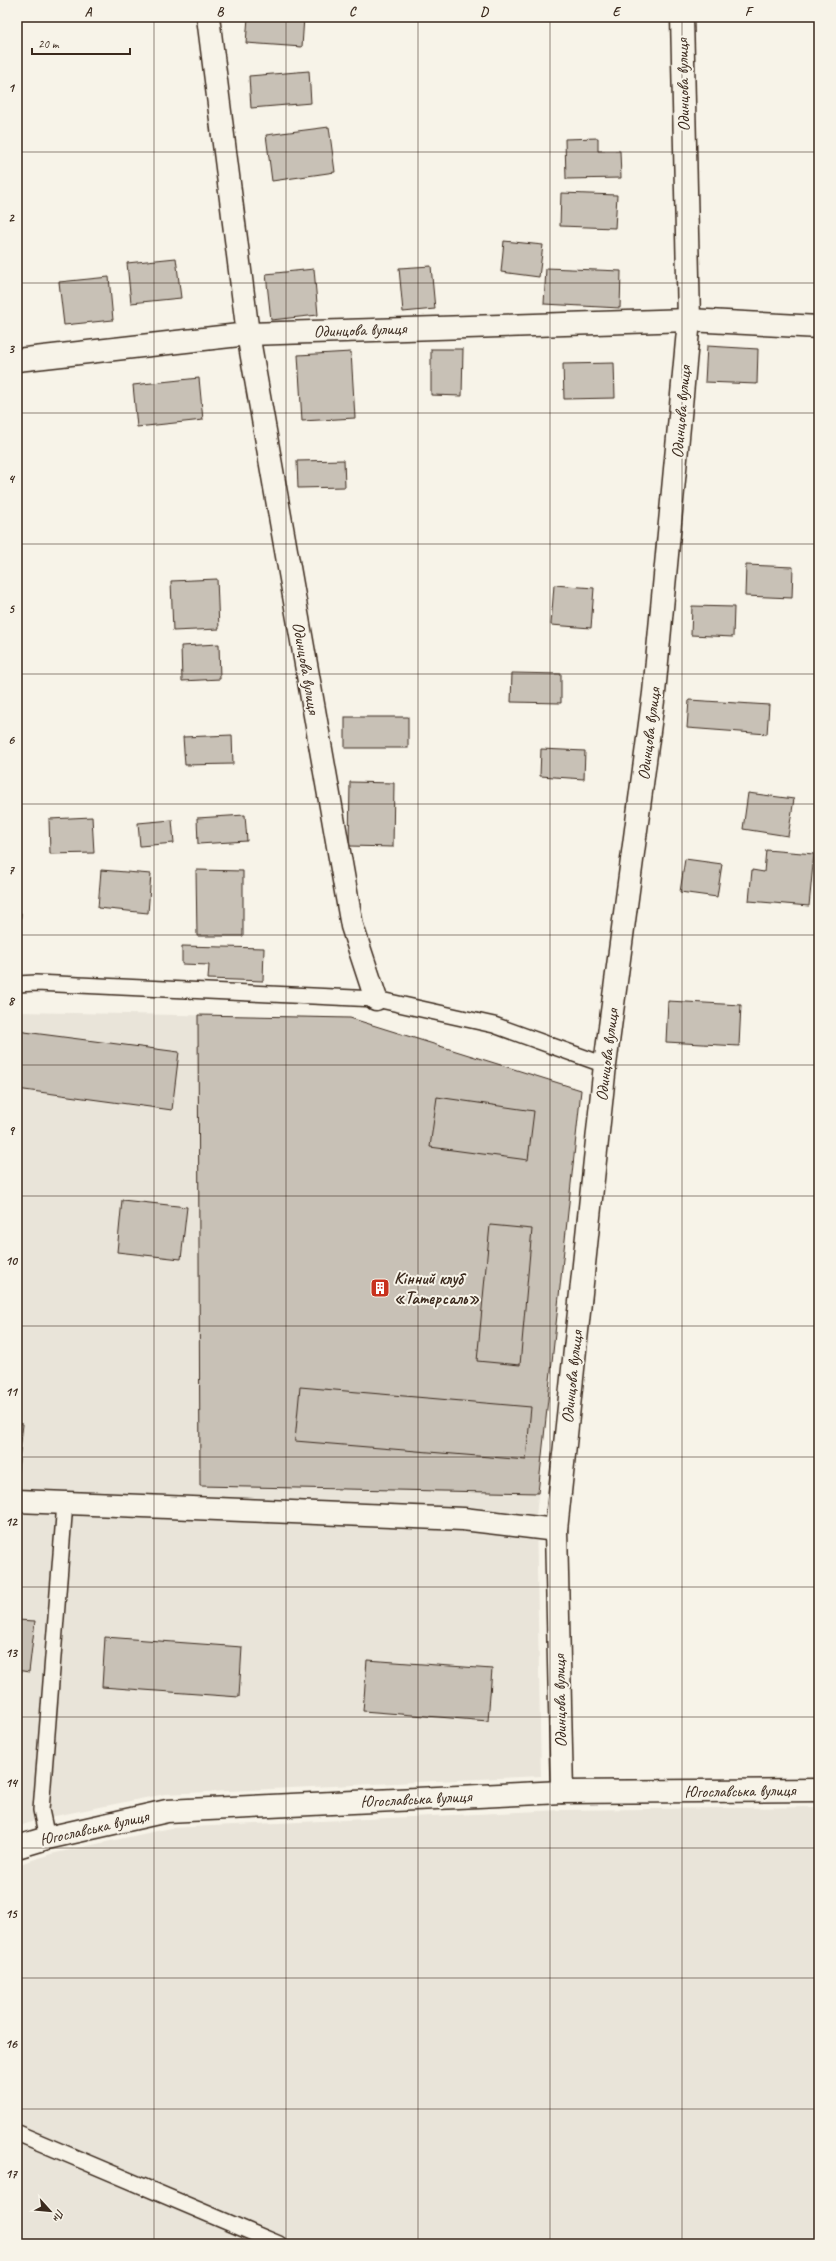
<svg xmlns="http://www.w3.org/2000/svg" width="836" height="2261" viewBox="0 0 836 2261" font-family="Caveat,sans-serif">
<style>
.built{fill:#e9e4d9}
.building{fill:#c8c1b6;stroke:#3b2a1e}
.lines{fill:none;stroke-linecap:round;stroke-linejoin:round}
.service-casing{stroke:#3b2a1e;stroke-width:18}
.minor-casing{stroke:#3b2a1e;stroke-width:25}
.secondary-casing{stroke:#3b2a1e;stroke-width:25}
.service{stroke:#f7f3e8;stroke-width:15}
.minor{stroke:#f7f3e8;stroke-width:22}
.secondary{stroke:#f7f3e8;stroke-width:22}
.grid{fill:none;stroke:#3b2a1e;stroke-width:1;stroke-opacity:0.55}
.labels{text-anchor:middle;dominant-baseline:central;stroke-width:4;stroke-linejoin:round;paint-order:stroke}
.street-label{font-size:17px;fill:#3b2a1e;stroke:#f7f3e8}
.poi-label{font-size:17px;font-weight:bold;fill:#3b2a1e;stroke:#f7f3e8;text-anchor:start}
.neatline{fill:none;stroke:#3b2a1e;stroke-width:1.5}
.grid-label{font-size:13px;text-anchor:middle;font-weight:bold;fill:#3b2a1e}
</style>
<rect width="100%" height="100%" fill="#f7f3e8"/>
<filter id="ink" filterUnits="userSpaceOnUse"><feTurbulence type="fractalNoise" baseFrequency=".025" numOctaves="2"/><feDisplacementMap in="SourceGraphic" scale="8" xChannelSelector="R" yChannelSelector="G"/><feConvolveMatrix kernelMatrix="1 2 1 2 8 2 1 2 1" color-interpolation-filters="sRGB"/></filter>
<g filter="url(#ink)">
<g class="built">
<path d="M 17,1012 L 350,1018 L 581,1090 L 536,1516 L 541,1776 L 165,1794 L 40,1819 L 17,1827 Z"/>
<path d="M 819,1807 L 819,2244 L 17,2244 L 17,1865 L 51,1854 L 170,1828 L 562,1810 Z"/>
</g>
<g class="building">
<path d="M 248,17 L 304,17 L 302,47 L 246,43 Z"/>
<path d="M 721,17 L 750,17 L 721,20 Z"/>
<path d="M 309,71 L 311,103 L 251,108 L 249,76 Z"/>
<path d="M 817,123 L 819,124 L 819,155 L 816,155 Z"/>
<path d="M 329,127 L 335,172 L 272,181 L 266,135 Z"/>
<path d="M 598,138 L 598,151 L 620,151 L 621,178 L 566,179 L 565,139 Z"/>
<path d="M 561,193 L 617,195 L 615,228 L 560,226 Z"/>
<path d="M 504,241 L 543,245 L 539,277 L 501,272 Z"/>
<path d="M 176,258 L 181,298 L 131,303 L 127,263 Z"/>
<path d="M 431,266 L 435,309 L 403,312 L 399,268 Z"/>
<path d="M 546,268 L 621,271 L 620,308 L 544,304 Z"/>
<path d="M 314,269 L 318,315 L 271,320 L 266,274 Z"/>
<path d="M 109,277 L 113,320 L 64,325 L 59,282 Z"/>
<path d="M 707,346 L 758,349 L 757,384 L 705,382 Z"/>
<path d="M 431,349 L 463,349 L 462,396 L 431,395 Z"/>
<path d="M 351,352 L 355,418 L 302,421 L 298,355 Z"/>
<path d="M 614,363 L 615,398 L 564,399 L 563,364 Z"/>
<path d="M 199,378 L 203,420 L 137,427 L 133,385 Z"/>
<path d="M 344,460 L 345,487 L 298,488 L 297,461 Z"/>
<path d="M 746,565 L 793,567 L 792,598 L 745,596 Z"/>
<path d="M 217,579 L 219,629 L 173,631 L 171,581 Z"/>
<path d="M 554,585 L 594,588 L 591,628 L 551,625 Z"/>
<path d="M 692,606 L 734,607 L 733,637 L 691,635 Z"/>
<path d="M 219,644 L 220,679 L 182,681 L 181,646 Z"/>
<path d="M 512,673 L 561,674 L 561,703 L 511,702 Z"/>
<path d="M 689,700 L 769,705 L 767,734 L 687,728 Z"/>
<rect x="345" y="717" width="63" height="31"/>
<path d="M 232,735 L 233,764 L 185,765 L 183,737 Z"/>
<path d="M 541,749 L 585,751 L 584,779 L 540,776 Z"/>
<path d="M 350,782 L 394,783 L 393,847 L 349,846 Z"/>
<path d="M 748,793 L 794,799 L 788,836 L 743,829 Z"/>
<path d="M 245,815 L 247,841 L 198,844 L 197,818 Z"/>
<path d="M 92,817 L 94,853 L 50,854 L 49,819 Z"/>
<path d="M 172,820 L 174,843 L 140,846 L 138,823 Z"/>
<path d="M 766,850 L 814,854 L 809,906 L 749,901 L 752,870 L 764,872 Z"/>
<path d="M 685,859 L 722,864 L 717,897 L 680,892 Z"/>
<path d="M 101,870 L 151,874 L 148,913 L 98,908 Z"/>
<path d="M 196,870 L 243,871 L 243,936 L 197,936 Z"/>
<path d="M 17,913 L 21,913 L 19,943 L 17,943 Z"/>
<path d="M 182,946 L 264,948 L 263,981 L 208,979 L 209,965 L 182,964 Z"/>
<path d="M 668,1001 L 741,1005 L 739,1046 L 666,1042 Z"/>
<path d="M 198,1015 L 350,1018 L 581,1090 L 538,1493 L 200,1486 Z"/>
<path d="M 17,1031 L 179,1052 L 172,1110 L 17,1089 Z"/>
<path d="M 437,1097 L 534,1111 L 528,1160 L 430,1147 Z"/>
<path d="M 122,1200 L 187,1207 L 181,1259 L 117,1252 Z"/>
<path d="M 490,1225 L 532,1229 L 520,1365 L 477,1361 Z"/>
<path d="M 300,1387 L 531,1407 L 526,1460 L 295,1441 Z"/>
<path d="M 17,1423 L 23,1424 L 17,1478 Z"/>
<path d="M 17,1620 L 35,1621 L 29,1672 L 17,1670 Z"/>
<path d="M 105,1637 L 242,1647 L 239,1697 L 102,1687 Z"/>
<path d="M 367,1660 L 492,1669 L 488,1721 L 363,1711 Z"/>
</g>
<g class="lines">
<defs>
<g id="service">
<path d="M 17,984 L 36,983 L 376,999 L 494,1025 L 605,1065"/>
<path d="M 47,1838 L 41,1810 L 65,1503"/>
<path d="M 17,2133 L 279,2244"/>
</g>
<g id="minor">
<path d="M 208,17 L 248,334 L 352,926 L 376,999"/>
<path d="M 17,360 L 248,334 L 689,320 L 819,327"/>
<path d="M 17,1501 L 463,1519 L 556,1530"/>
<path d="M 562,1792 L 556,1530 L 605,1065 L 654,693 L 689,320 L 682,17"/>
</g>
<path id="secondary" d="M 17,1847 L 47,1838 L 167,1811 L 562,1792 L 819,1790"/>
</defs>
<use href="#service" class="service-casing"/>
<use href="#minor" class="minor-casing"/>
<use href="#secondary" class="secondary-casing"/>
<use href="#service" class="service"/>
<use href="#minor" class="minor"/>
<use href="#secondary" class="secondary"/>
</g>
</g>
<path class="grid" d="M 154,17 L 154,2244M 286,17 L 286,2244M 418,17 L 418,2244M 550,17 L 550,2244M 682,17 L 682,2244M 17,152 L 819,152M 17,283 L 819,283M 17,413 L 819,413M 17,544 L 819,544M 17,674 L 819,674M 17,804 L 819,804M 17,935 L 819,935M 17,1065 L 819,1065M 17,1196 L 819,1196M 17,1326 L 819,1326M 17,1457 L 819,1457M 17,1587 L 819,1587M 17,1717 L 819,1717M 17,1848 L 819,1848M 17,1978 L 819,1978M 17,2109 L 819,2109"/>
<defs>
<symbol id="building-square" viewBox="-11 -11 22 22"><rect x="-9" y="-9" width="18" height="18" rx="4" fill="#c8321e" stroke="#f7f3e8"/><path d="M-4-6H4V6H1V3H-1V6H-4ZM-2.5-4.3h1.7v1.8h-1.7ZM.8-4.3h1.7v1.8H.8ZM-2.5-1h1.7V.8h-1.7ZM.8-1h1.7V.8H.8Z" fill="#fff"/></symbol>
</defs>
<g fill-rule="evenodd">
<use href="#building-square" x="369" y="1277" width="22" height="22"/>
</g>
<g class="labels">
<g class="street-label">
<text transform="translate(683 85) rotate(-91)">Одинцова вулиця</text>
<text transform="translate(360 330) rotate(-2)">Одинцова вулиця</text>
<text transform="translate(681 412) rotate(-85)">Одинцова вулиця</text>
<text transform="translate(306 668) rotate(80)">Одинцова вулиця</text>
<text transform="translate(649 734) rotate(-83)">Одинцова вулиця</text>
<text transform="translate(607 1055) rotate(-83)">Одинцова вулиця</text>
<text transform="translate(572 1377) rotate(-84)">Одинцова вулиця</text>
<text transform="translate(560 1701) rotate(-91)">Одинцова вулиця</text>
<text transform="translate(740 1791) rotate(-1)">Югославська вулиця</text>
<text transform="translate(416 1799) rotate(-3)">Югославська вулиця</text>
<text transform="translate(94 1828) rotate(-13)">Югославська вулиця</text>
</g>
<g class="poi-label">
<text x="394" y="1278">Кінний клуб<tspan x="394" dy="20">«Татерсаль»</tspan></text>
</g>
</g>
<rect width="836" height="2261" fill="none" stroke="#f7f3e8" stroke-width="44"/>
<g transform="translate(50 2211) rotate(117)" stroke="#f7f3e8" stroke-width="3" paint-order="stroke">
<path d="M0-3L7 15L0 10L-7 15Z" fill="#3b2a1e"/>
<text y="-6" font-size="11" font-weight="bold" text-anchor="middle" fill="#3b2a1e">Пн</text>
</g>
<path d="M32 48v6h98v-6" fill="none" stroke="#3b2a1e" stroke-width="2"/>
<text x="38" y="48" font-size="12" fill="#3b2a1e" stroke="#f7f3e8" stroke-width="3" paint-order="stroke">20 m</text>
<rect x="22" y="22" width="792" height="2217" class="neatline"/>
<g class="grid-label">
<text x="88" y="16">A</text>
<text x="220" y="16">B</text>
<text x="352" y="16">C</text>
<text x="484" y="16">D</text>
<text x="616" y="16">E</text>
<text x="748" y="16">F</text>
<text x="11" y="92">1</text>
<text x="11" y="222">2</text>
<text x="11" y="353">3</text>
<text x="11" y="483">4</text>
<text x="11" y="613">5</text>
<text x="11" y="744">6</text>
<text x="11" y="874">7</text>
<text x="11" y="1005">8</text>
<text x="11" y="1135">9</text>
<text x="11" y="1265">10</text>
<text x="11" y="1396">11</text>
<text x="11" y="1526">12</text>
<text x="11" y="1657">13</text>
<text x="11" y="1787">14</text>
<text x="11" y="1918">15</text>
<text x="11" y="2048">16</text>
<text x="11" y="2178">17</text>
</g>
</svg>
